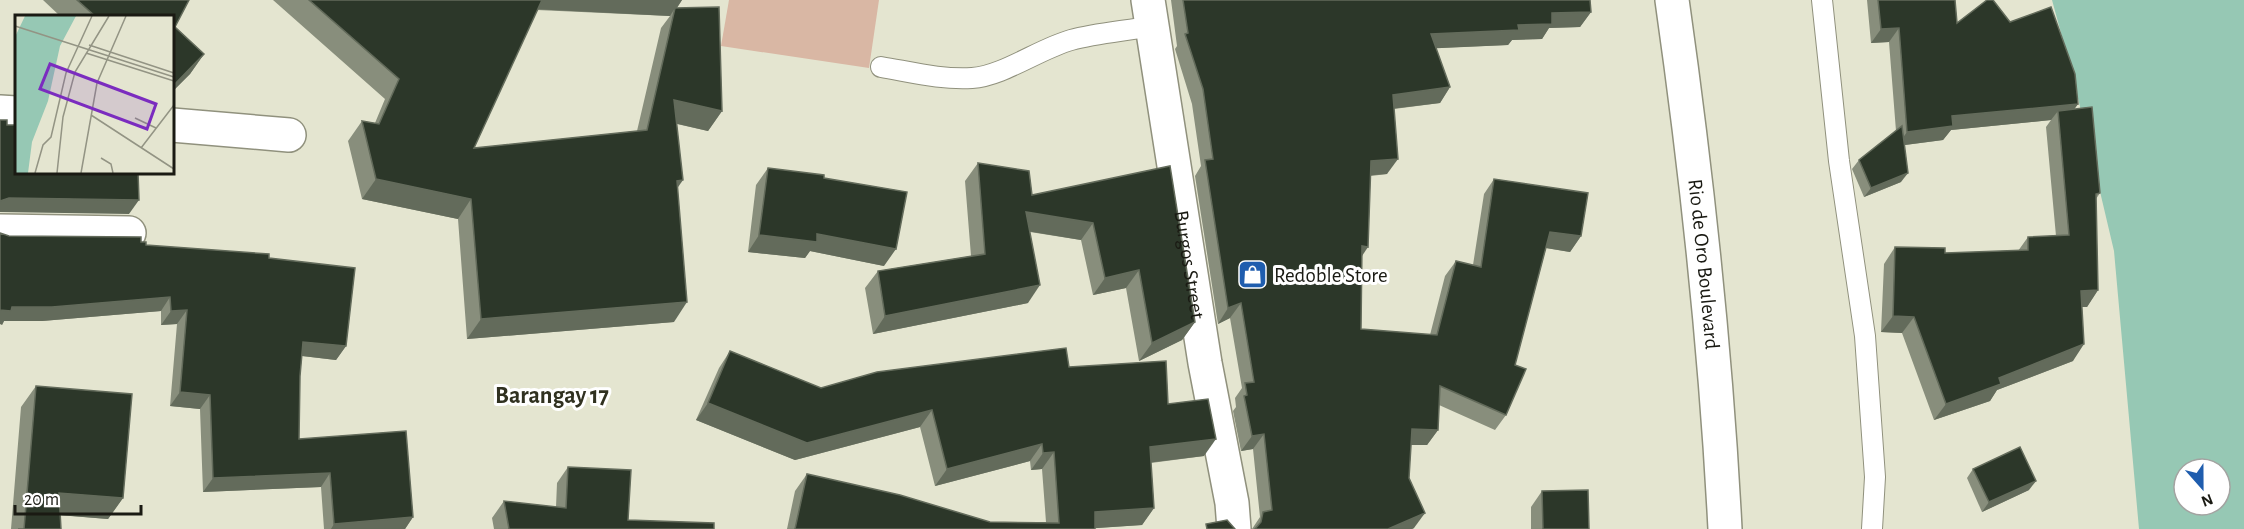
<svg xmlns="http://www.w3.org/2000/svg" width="2244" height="529" viewBox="0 0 2244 529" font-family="'Alegreya Sans',sans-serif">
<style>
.green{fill:#d9b7a4}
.water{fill:#96c8b4;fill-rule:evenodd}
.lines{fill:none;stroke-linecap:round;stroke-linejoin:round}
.service-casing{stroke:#90917d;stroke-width:22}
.minor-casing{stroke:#90917d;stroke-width:36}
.secondary-casing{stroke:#90917d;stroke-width:36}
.service{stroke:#fff;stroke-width:20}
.minor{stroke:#fff;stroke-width:33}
.secondary{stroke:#fff;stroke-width:33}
.wall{fill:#888e7c;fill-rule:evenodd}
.shaded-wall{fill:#636b5b}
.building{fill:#2c3729;stroke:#636b5b;stroke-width:1.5}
.labels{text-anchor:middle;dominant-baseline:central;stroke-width:6;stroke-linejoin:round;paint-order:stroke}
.street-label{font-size:21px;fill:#1a1a13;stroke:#fff}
.poi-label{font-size:21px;fill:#1a1a13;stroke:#fff;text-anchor:start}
.quarter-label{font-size:24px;font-weight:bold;fill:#303120;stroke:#fff}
.inset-road{fill:none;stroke:#939484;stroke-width:1.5}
.view{fill:#7b2cbf;fill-opacity:0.15;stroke:#7b2cbf;stroke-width:3}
.inset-edge{fill:none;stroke:#1a1a13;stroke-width:3}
</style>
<rect width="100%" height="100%" fill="#e4e5d0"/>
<path class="green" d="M 729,0 L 879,0 L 869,68 L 721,46 Z"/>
<path class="water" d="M 2052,0 L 2244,0 L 2244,529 L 2139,529 L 2114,251 L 2073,77 ZM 2184,469 L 2220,469 L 2220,505 L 2184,505 Z"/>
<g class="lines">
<defs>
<g id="service">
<path d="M 1822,0 L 1839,161 L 1865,336 L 1875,477 L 1872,529"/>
<path d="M 881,67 C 911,72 942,80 972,78 C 1003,76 1039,49 1071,40 C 1097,33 1126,31 1152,26"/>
</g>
<g id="minor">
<path id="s1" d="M 1148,0 L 1205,363 L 1232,503 L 1234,529"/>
<path d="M 0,112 L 16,113"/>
<path d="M 172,125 L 289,135"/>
<path d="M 0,231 L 129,233"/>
</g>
<g id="secondary">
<path id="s2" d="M 1672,0 C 1697,176 1716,352 1725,529"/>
</g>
</defs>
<use href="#service" class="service-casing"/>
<use href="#minor" class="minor-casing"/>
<use href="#secondary" class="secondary-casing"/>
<use href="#service" class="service"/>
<use href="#minor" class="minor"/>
<use href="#secondary" class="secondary"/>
</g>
<g class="wall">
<path d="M 43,0 L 189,0 L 175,27 L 204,54 L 190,74 L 172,92 L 172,16 L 60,16 Z"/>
<path d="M 273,0 L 682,0 L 677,8 L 722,111 L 708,131 L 677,124 L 678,187 L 674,322 L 467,339 L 458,219 L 362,199 L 348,141 L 362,121 L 375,123 L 385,99 ZM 537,10 L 670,16 L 661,28 L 637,131 L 474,148 Z"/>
<path d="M 1171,0 L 1590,0 L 1591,12 L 1580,27 L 1549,28 L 1542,39 L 1512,40 L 1508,45 L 1436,48 L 1450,87 L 1440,103 L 1394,109 L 1387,174 L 1371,176 L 1362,256 L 1361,329 L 1430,335 L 1445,276 L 1456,261 L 1473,265 L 1484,194 L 1494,179 L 1581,236 L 1570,252 L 1546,248 L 1515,365 L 1506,415 L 1495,430 L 1439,405 L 1438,430 L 1427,445 L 1411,445 L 1409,478 L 1414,528 L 1412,529 L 1252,529 L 1260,517 L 1253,449 L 1241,451 L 1233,411 L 1236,407 L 1235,398 L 1242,388 L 1230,318 L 1218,324 L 1195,176 L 1201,166 L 1192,104 L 1175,49 L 1177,46 Z"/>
<path d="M 1867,0 L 1955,0 L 1957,23 L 2078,104 L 2074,109 L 2100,193 L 2096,199 L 2098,290 L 2087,307 L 2082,307 L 2073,361 L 1997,390 L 1990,401 L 1934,420 L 1902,333 L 1881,332 L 1884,264 L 1895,247 L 1945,253 L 2018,251 L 2028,237 L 2056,236 L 2046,127 L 2051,120 L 1951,130 L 1943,140 L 1905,145 L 1901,182 L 1864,197 L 1852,169 L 1859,160 L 1896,131 L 1889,42 L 1871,43 Z"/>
<path d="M 978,163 L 1032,195 L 1170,166 L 1195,322 L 1182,340 L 1139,361 L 1126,288 L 1093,295 L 1081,240 L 1030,232 L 1028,303 L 873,334 L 865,288 L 878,271 L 971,256 L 965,181 Z"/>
<path d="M 768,168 L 824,178 L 884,266 L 810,251 L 805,258 L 748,252 L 756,185 Z"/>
<path d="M 9,236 L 141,242 L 146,245 L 269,258 L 346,346 L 336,360 L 302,356 L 300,376 L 299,439 L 413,517 L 405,529 L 324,529 L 321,487 L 203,492 L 200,409 L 170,406 L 177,324 L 161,325 L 161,311 L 42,321 L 4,321 L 2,325 Z"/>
<path d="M 730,351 L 821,388 L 1069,367 L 1168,404 L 1204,456 L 1151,463 L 1154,508 L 1142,525 L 1095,528 L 1095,529 L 787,529 L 795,491 L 807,474 L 990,522 L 1046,522 L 1042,469 L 1031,470 L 1030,461 L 935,486 L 920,427 L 795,460 L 696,420 L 719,368 Z"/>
<path d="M 36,386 L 123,498 L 108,519 L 60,515 L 61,529 L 11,529 L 21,407 Z"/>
<path d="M 568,467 L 628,520 L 714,529 L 494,529 L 492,518 L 504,501 L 556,507 L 557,483 Z"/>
<path d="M 1973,469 L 2029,490 L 1982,512 L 1967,478 Z"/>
<path d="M 1542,491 L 1589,529 L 1531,529 L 1531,507 Z"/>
</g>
<g class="shaded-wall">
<path d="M 539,0 L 682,0 L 674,12 L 675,8 L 670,16 L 532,9 Z"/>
<path d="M 1591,12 L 1580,27 L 1549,28 L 1542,39 L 1512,40 L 1508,45 L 1420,49 L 1431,34 L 1518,25 L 1552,13 Z"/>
<path d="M 1899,28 L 1889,42 L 1871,43 L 1881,29 Z"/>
<path d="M 204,54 L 190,74 L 172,92 L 172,87 Z"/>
<path d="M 1450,87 L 1440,103 L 1382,110 L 1393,95 Z"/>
<path d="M 674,100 L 722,111 L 708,131 L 661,120 Z"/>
<path d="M 2078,104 L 2068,118 L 2058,111 L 2051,120 L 1951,130 L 1943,140 L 1897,146 L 1907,132 L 1952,116 Z"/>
<path d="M 1398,159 L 1387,174 L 1361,176 L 1371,161 Z"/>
<path d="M 1908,173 L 1901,182 L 1864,197 L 1871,188 Z"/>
<path d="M 376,179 L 471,199 L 458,219 L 362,199 Z"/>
<path d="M 683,180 L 669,200 L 677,181 Z"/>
<path d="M 9,198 L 139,200 L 129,214 L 0,212 L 0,201 Z"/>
<path d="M 1026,212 L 1093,223 L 1081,240 L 1014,229 Z"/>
<path d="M 1550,232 L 1581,236 L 1570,252 L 1540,247 Z"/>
<path d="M 817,234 L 896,249 L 884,266 L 810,251 L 805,258 L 748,252 L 759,235 Z"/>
<path d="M 1362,246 L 1368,247 L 1358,262 Z"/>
<path d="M 1139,270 L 1126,288 L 1093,295 L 1105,278 Z"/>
<path d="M 1040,285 L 1028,303 L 873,334 L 885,316 Z"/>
<path d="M 2098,290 L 2087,307 L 2070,307 L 2081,291 Z"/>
<path d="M 170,297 L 161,311 L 42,321 L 4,321 L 2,325 L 0,324 L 0,310 L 12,307 Z"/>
<path d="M 687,302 L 674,322 L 467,339 L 481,319 Z"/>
<path d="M 1241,303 L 1230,318 L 1218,324 L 1228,308 Z"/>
<path d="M 187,310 L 177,324 L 161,325 L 171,311 Z"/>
<path d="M 1893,316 L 1914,317 L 1902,333 L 1881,332 Z"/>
<path d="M 1195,322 L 1182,340 L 1139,361 L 1152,343 Z"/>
<path d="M 303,342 L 346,346 L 336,360 L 294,355 Z"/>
<path d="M 2084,344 L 2073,361 L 1997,390 L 1990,401 L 1934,420 L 1946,404 L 1999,378 Z"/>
<path d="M 180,392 L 210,395 L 200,409 L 170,406 Z"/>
<path d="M 708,403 L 932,410 L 920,427 L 795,460 L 696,420 Z"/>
<path d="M 1412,429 L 1438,430 L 1427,445 L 1401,445 Z"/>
<path d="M 1264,434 L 1253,449 L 1241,451 L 1252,436 Z"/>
<path d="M 1216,439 L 1204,456 L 1138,464 L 1150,447 Z"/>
<path d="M 1042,444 L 1030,461 L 935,486 L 947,469 Z"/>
<path d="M 1054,452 L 1042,469 L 1031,470 L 1043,453 Z"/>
<path d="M 330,473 L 321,487 L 203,492 L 213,478 Z"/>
<path d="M 2036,481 L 2029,490 L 1982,512 L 1989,502 Z"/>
<path d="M 59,493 L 123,498 L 108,519 L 45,514 Z"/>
<path d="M 1154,508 L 1142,525 L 1083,529 L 1095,512 Z"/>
<path d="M 1425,513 L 1414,528 L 1412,529 L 1388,529 Z"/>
<path d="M 413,517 L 405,529 L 331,529 L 334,524 Z"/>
</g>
<g class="building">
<path d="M 77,0 L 189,0 L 175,27 L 204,54 L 172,87 L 172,16 L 95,16 Z"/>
<path d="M 309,0 L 542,0 L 474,148 L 647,130 L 675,8 L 719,7 L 722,111 L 674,100 L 683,180 L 677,181 L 687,302 L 481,319 L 471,199 L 376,179 L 362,121 L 379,124 L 399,79 Z"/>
<path d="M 1183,0 L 1590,0 L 1591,12 L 1552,13 L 1552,24 L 1518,25 L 1519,30 L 1431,34 L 1450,87 L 1393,95 L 1398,159 L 1371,161 L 1368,247 L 1362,246 L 1361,329 L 1437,335 L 1456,261 L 1481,267 L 1494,179 L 1588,193 L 1581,236 L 1550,232 L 1515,365 L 1526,369 L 1506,415 L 1440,386 L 1438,430 L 1412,429 L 1409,478 L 1425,513 L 1388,529 L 1255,529 L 1261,522 L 1263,512 L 1272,510 L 1264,434 L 1252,436 L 1244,396 L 1247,395 L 1245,383 L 1254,382 L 1241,303 L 1228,308 L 1205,160 L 1213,159 L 1203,89 L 1185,34 L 1188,33 Z"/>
<path d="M 1878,0 L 1955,0 L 1957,23 L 1987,0 L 1993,0 L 2010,22 L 2051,7 L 2075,74 L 2078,104 L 1952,116 L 1953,126 L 1907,132 L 1899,28 L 1881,29 Z"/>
<path d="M 2092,107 L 2100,193 L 2096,194 L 2098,290 L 2081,291 L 2084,344 L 1999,378 L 2001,384 L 1946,404 L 1914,317 L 1893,316 L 1895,247 L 1945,248 L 1945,253 L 2028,250 L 2028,237 L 2069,235 L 2058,111 Z"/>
<path d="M 0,120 L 7,120 L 7,125 L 16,125 L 16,172 L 138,172 L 139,200 L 9,198 L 0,201 Z"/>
<path d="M 1902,126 L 1908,173 L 1871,188 L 1859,160 Z"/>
<path d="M 978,163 L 1029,171 L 1032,195 L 1170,166 L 1195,322 L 1152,343 L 1139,270 L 1105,278 L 1093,223 L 1026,212 L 1040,285 L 885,316 L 878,271 L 985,254 Z"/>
<path d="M 768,168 L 824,175 L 824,178 L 907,192 L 896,249 L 817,234 L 817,242 L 759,235 Z"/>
<path d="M 0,233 L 9,236 L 141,237 L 141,242 L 146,242 L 146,245 L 269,254 L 269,258 L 355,268 L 346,346 L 303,342 L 300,376 L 299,439 L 406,431 L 413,517 L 334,524 L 330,473 L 213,478 L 210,395 L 180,392 L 187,310 L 171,311 L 170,297 L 52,307 L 12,307 L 11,311 L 0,310 Z"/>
<path d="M 1066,348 L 1069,367 L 1166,361 L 1168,404 L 1208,399 L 1216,439 L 1150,447 L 1154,508 L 1095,512 L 1095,529 L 795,529 L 807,474 L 900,495 L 990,522 L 1059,523 L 1054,452 L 1043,453 L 1042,444 L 947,469 L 932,410 L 807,443 L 708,403 L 730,351 L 821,388 L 877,372 Z"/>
<path d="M 36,386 L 132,394 L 123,498 L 59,493 L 61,529 L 18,529 L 24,529 Z"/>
<path d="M 2020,447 L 2036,481 L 1989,502 L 1973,469 Z"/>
<path d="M 568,467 L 631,470 L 628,520 L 714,523 L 714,529 L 509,529 L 504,501 L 566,508 Z"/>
<path d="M 1588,490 L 1589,529 L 1543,529 L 1542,491 Z"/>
<path d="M 1227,520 L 1235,529 L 1207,529 L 1206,524 Z"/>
</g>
<defs>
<symbol id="shop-square" viewBox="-11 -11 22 22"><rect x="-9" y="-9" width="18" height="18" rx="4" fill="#1f5dae" stroke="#fff"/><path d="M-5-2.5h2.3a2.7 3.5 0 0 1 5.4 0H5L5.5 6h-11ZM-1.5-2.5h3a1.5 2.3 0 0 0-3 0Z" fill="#fff"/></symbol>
</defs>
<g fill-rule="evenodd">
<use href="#shop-square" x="1236" y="258" width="33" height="33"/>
</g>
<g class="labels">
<g class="street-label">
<text stroke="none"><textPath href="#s2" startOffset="266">Rio de Oro Boulevard</textPath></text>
<text stroke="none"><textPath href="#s1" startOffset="268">Burgos Street</textPath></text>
</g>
<g class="poi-label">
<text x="1274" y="275">Redoble Store</text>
</g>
<g class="quarter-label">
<text x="552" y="396">Barangay 17</text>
</g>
</g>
<g transform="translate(15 15)">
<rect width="159" height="159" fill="#e4e5d0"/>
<path d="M 10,1 L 61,1 L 45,31 L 33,86 L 17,127 L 13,158 L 0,158 L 0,22 Z" fill="#96c8b4"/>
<path class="inset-road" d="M 0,11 L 159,62M 74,30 L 159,58M 71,38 L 159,66M 76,100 L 159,154M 120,103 L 141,113M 126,133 L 159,90M 86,143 L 96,149 L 98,158M 20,158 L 28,130 L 36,122 L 51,58 L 77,1M 42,158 L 48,102 L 60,57 L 94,1M 66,158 L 82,68 L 111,1"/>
<path class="view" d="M 35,49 L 141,89 L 132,114 L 25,74 Z"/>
<rect width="159" height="159" class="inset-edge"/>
</g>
<g transform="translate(2202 487) rotate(159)"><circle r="28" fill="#ffffff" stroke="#a3a3a1" stroke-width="1.5"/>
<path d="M0-4.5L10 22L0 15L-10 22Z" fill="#1f5dae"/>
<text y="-9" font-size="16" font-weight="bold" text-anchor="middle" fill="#1a1a13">N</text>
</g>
<path d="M15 505v9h126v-9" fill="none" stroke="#1a1a13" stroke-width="3"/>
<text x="24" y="505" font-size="18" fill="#1a1a13" stroke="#ffffff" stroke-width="4.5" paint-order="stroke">20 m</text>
</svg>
